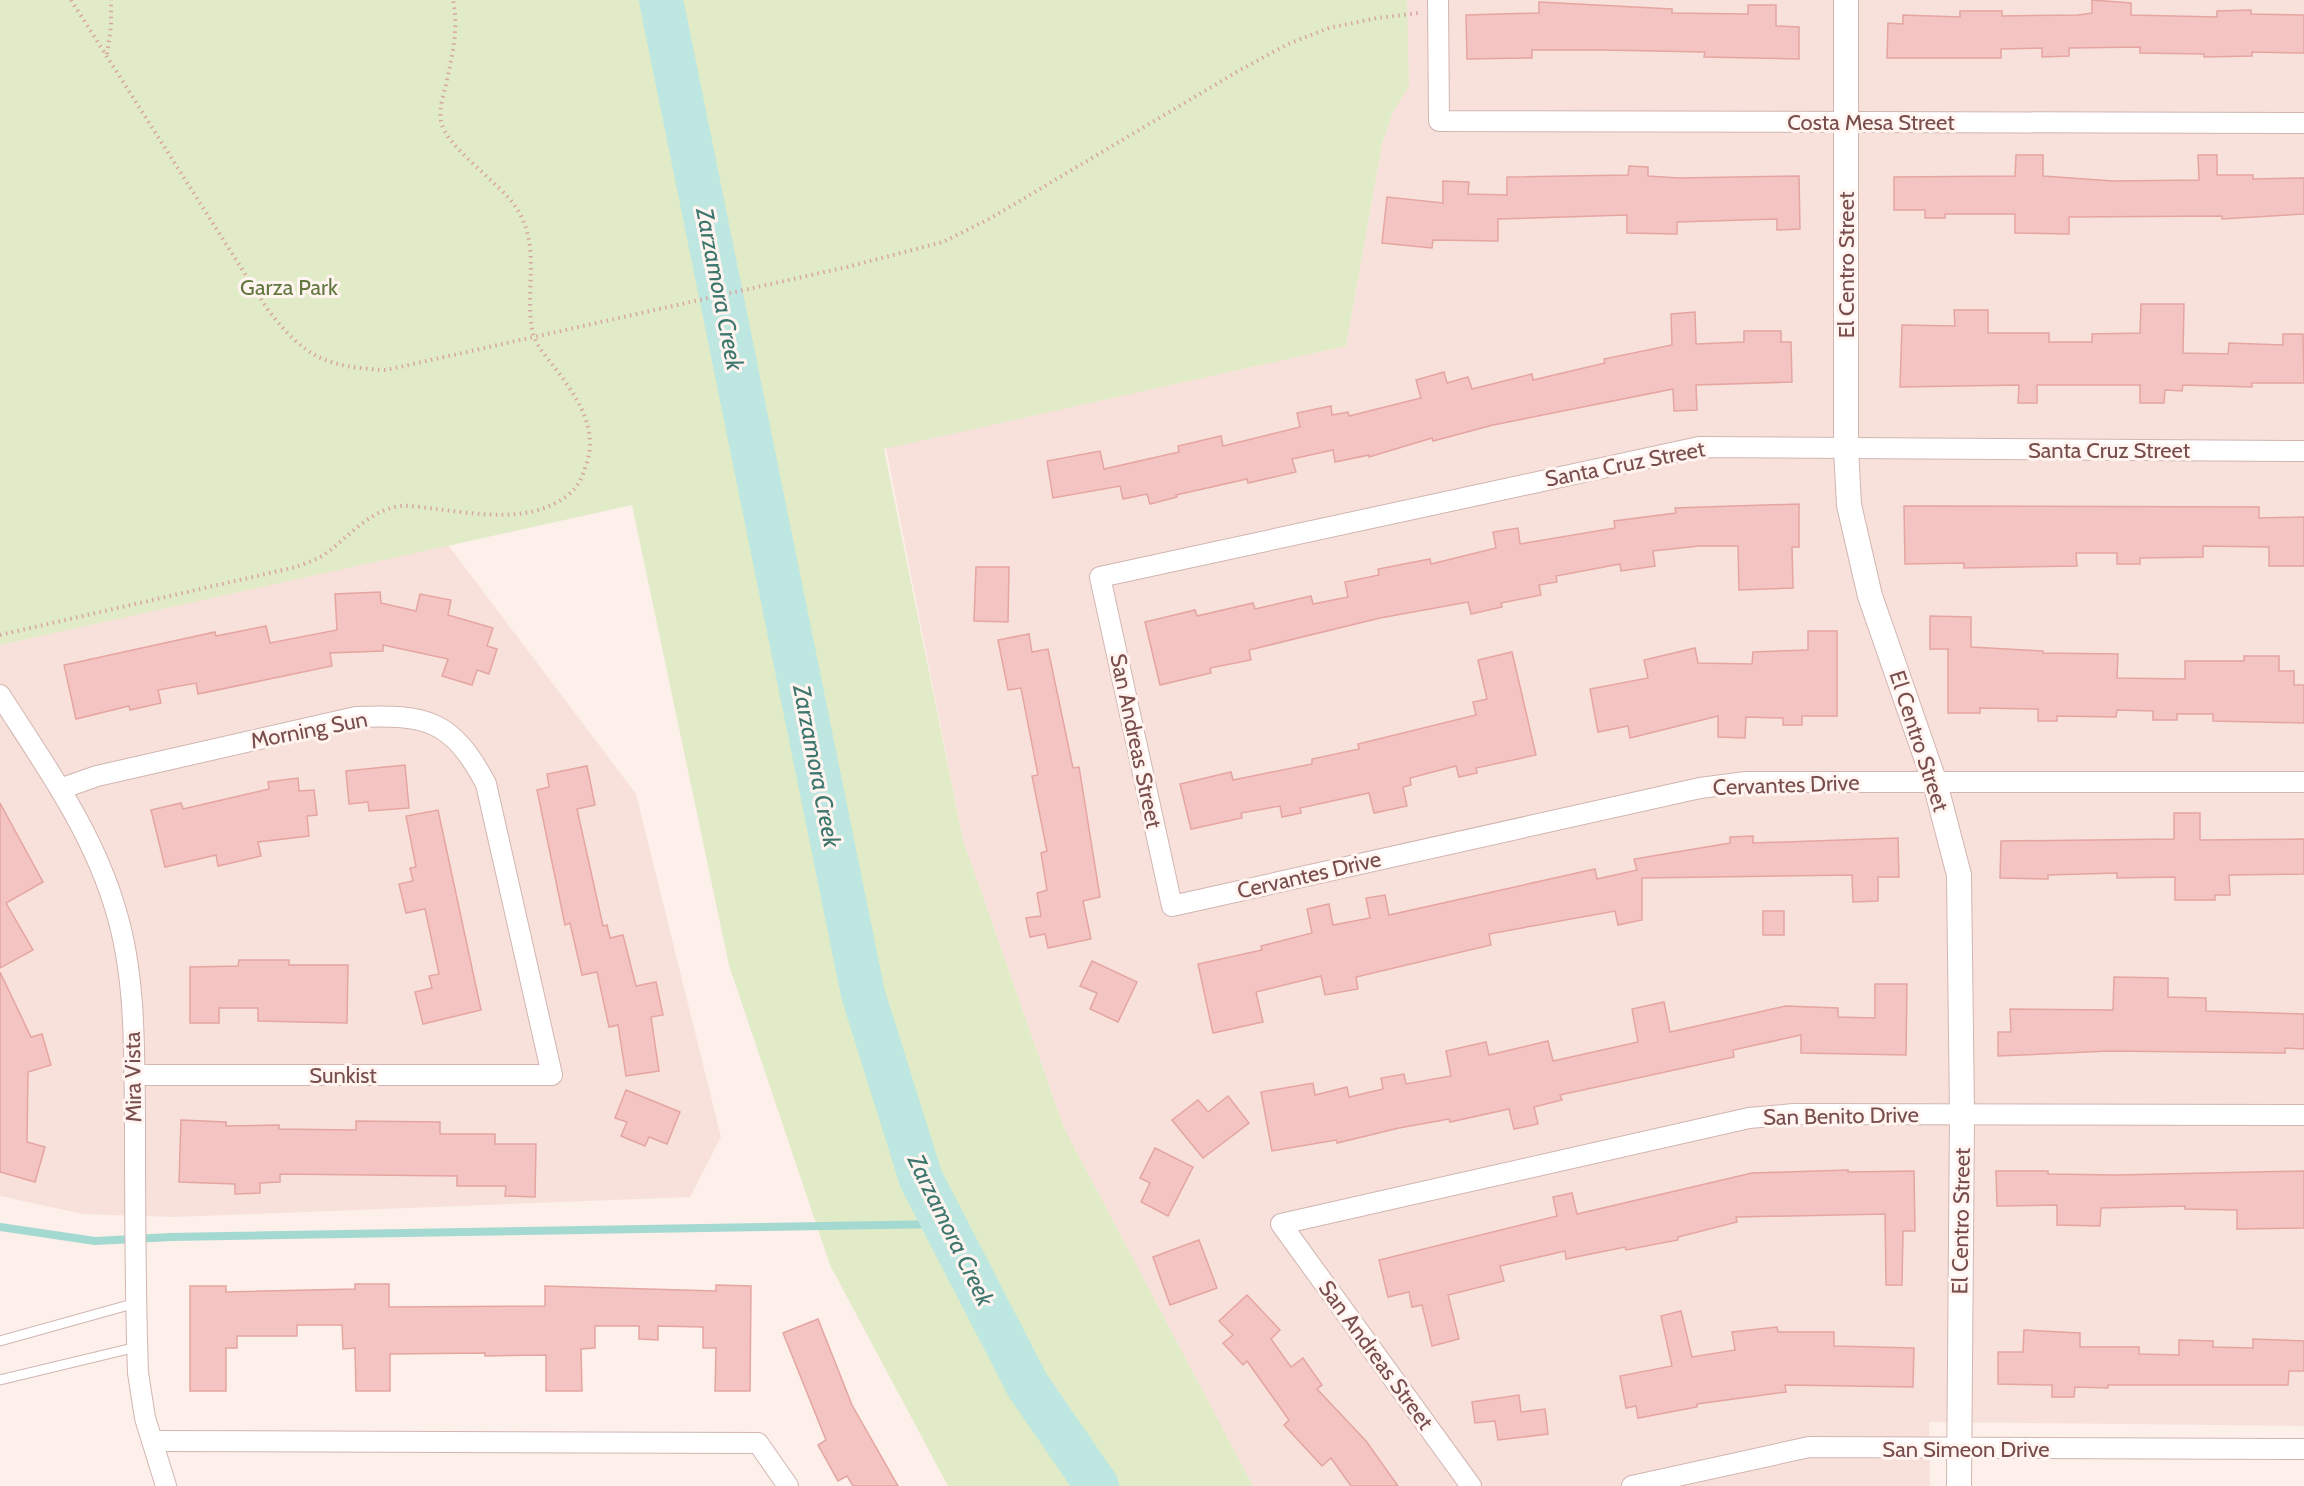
<svg xmlns="http://www.w3.org/2000/svg" width="2304" height="1486" viewBox="0 0 2304 1486" font-family="Cabin,sans-serif">
<style>
.residential{fill:#f7e1da}
.green{fill:#e1ebc7}
.lines{fill:none;stroke-linecap:round;stroke-linejoin:round}
.stream{stroke:#a3d9d0;stroke-width:8}
.river{stroke:#bde7e0;stroke-width:44}
.building{fill:#f3c4c1;stroke:#e5a5a1;stroke-width:1.5}
.service-casing{stroke:#d2b5b1;stroke-width:11}
.minor-casing{stroke:#d2b5b1;stroke-width:22}
.tertiary-casing{stroke:#d2b5b1;stroke-width:26}
.path{stroke:#d8a6a3;stroke-width:4;stroke-dasharray:1.5 4.5;stroke-linecap:butt}
.service{stroke:#fff;stroke-width:9}
.minor{stroke:#fff;stroke-width:20}
.tertiary{stroke:#fff;stroke-width:24}
.labels{text-anchor:middle;dominant-baseline:central;stroke-width:6;stroke-linejoin:round;paint-order:stroke}
.street-label{font-size:22px;fill:#784d4c;stroke:#fff4f0}
.park-label{font-size:22px;fill:#637841;stroke:#fff4f0}
.water-label{font-size:24px;font-style:italic;fill:#3c766d;stroke:#fff4f0}
</style>
<rect width="100%" height="100%" fill="#fdefe9"/>
<g class="residential">
<path d="M 1407,0 L 2304,0 L 2304,1426 L 1929,1422 L 1930,1486 L 1253,1486 L 1064,1128 L 963,840 L 886,448 L 1346,346 L 1382,144 L 1393,112 L 1408,86 Z"/>
<path d="M 448,545 L 636,794 L 721,1137 L 690,1197 L 174,1217 L 83,1214 L 0,1196 L 0,645 Z"/>
</g>
<path class="green" d="M 0,0 L 1407,0 L 1409,86 L 1393,112 L 1382,144 L 1346,346 L 884,449 L 963,840 L 1064,1128 L 1253,1486 L 948,1486 L 830,1265 L 729,965 L 632,505 L 0,645 Z"/>
<g class="lines">
<path class="stream" d="M 0,1227 L 95,1241 L 171,1237 L 944,1224"/>
<path class="river" d="M 661,0 L 863,994 L 921,1179 L 1028,1386 L 1097,1486"/>
</g>
<g class="building">
<path d="M 2092,0 L 2131,3 L 2131,15 L 2217,17 L 2217,11 L 2251,10 L 2251,14 L 2304,15 L 2304,53 L 2252,52 L 2252,56 L 2204,57 L 2204,54 L 2140,53 L 2140,47 L 2069,48 L 2069,56 L 2042,57 L 2042,48 L 2001,49 L 2001,58 L 1887,58 L 1888,23 L 1903,24 L 1903,15 L 1960,17 L 1960,11 L 2002,11 L 2002,16 L 2078,15 L 2092,13 Z"/>
<path d="M 1539,2 L 1672,9 L 1672,13 L 1748,14 L 1748,5 L 1776,5 L 1776,26 L 1799,27 L 1799,59 L 1704,57 L 1705,52 L 1602,50 L 1532,50 L 1532,58 L 1467,59 L 1466,15 L 1539,13 Z"/>
<path d="M 2016,155 L 2043,155 L 2043,176 L 2113,181 L 2199,180 L 2198,155 L 2217,155 L 2217,175 L 2253,175 L 2253,179 L 2304,178 L 2304,214 L 2222,219 L 2222,216 L 2069,217 L 2069,234 L 2015,233 L 2015,214 L 1945,214 L 1945,218 L 1925,218 L 1925,210 L 1894,210 L 1894,177 L 2015,176 Z"/>
<path d="M 1629,166 L 1648,167 L 1648,176 L 1678,178 L 1799,176 L 1800,229 L 1777,230 L 1777,219 L 1677,222 L 1677,234 L 1627,233 L 1627,215 L 1498,219 L 1498,241 L 1433,240 L 1432,248 L 1382,243 L 1387,197 L 1443,203 L 1443,181 L 1469,182 L 1468,194 L 1507,195 L 1507,177 L 1628,175 Z"/>
<path d="M 2141,304 L 2184,304 L 2183,353 L 2228,354 L 2229,343 L 2283,345 L 2283,334 L 2303,334 L 2304,383 L 2252,383 L 2252,387 L 2183,385 L 2182,391 L 2165,390 L 2164,403 L 2140,403 L 2140,385 L 2037,385 L 2037,403 L 2018,403 L 2019,385 L 1900,387 L 1902,325 L 1955,326 L 1954,310 L 1988,310 L 1988,333 L 2049,333 L 2049,342 L 2092,342 L 2092,334 L 2140,333 Z"/>
<path d="M 1695,312 L 1696,344 L 1744,342 L 1744,331 L 1781,331 L 1781,342 L 1791,342 L 1792,382 L 1696,385 L 1697,410 L 1674,411 L 1673,389 L 1493,425 L 1433,441 L 1432,438 L 1369,457 L 1369,455 L 1335,462 L 1333,450 L 1292,459 L 1296,472 L 1248,483 L 1247,479 L 1176,495 L 1177,497 L 1150,504 L 1147,494 L 1123,499 L 1120,486 L 1053,498 L 1047,461 L 1100,451 L 1104,469 L 1179,452 L 1178,446 L 1221,436 L 1223,446 L 1300,427 L 1297,413 L 1331,406 L 1332,415 L 1348,412 L 1349,416 L 1421,398 L 1416,380 L 1444,372 L 1447,383 L 1468,377 L 1472,389 L 1532,374 L 1533,380 L 1605,363 L 1604,359 L 1672,345 L 1671,314 Z"/>
<path d="M 1799,504 L 1799,547 L 1792,547 L 1793,588 L 1739,590 L 1738,546 L 1699,546 L 1653,551 L 1655,566 L 1621,571 L 1620,564 L 1556,576 L 1557,582 L 1539,585 L 1541,595 L 1501,603 L 1502,607 L 1471,614 L 1468,602 L 1380,618 L 1249,650 L 1251,660 L 1210,668 L 1211,673 L 1160,685 L 1145,622 L 1195,610 L 1197,616 L 1253,603 L 1255,609 L 1311,596 L 1313,604 L 1348,597 L 1345,582 L 1379,575 L 1378,569 L 1430,559 L 1431,564 L 1496,548 L 1493,532 L 1518,528 L 1520,544 L 1615,528 L 1614,521 L 1676,513 L 1675,508 Z"/>
<path d="M 1904,506 L 2259,507 L 2259,518 L 2304,517 L 2304,566 L 2269,566 L 2269,547 L 2203,546 L 2203,557 L 2140,558 L 2140,564 L 2117,564 L 2117,553 L 2076,553 L 2077,566 L 1964,568 L 1964,563 L 1905,564 Z"/>
<path d="M 976,567 L 1009,567 L 1008,622 L 974,621 Z"/>
<path d="M 380,592 L 381,603 L 416,611 L 420,594 L 451,600 L 448,615 L 493,628 L 487,646 L 497,649 L 489,674 L 477,670 L 472,685 L 442,676 L 448,659 L 383,645 L 383,651 L 330,653 L 332,666 L 198,694 L 196,683 L 158,690 L 161,703 L 130,710 L 129,706 L 76,719 L 64,665 L 215,632 L 216,636 L 266,626 L 270,643 L 337,630 L 335,594 Z"/>
<path d="M 1930,616 L 1971,617 L 1971,647 L 2043,651 L 2043,653 L 2118,654 L 2117,678 L 2185,679 L 2185,661 L 2244,661 L 2244,656 L 2279,656 L 2279,671 L 2294,671 L 2294,685 L 2304,685 L 2304,723 L 2213,721 L 2213,714 L 2177,714 L 2177,720 L 2153,720 L 2153,711 L 2117,710 L 2116,717 L 2057,716 L 2057,721 L 2038,721 L 2038,709 L 1980,708 L 1980,713 L 1948,713 L 1948,649 L 1930,649 Z"/>
<path d="M 1808,631 L 1837,631 L 1837,716 L 1802,716 L 1802,725 L 1783,725 L 1783,718 L 1746,717 L 1745,738 L 1718,737 L 1718,716 L 1630,738 L 1628,726 L 1598,732 L 1590,689 L 1648,678 L 1644,660 L 1695,648 L 1698,663 L 1752,664 L 1753,652 L 1808,650 Z"/>
<path d="M 1029,634 L 1032,652 L 1048,649 L 1073,768 L 1079,767 L 1100,897 L 1083,901 L 1091,939 L 1048,948 L 1045,934 L 1030,937 L 1026,918 L 1041,916 L 1037,893 L 1047,890 L 1041,853 L 1047,851 L 1032,776 L 1038,775 L 1021,688 L 1008,690 L 998,640 Z"/>
<path d="M 1512,652 L 1536,755 L 1476,768 L 1477,773 L 1459,777 L 1456,766 L 1410,778 L 1411,785 L 1403,787 L 1407,806 L 1374,813 L 1369,793 L 1300,808 L 1301,813 L 1282,817 L 1280,806 L 1241,813 L 1242,818 L 1191,829 L 1180,784 L 1231,772 L 1233,780 L 1312,764 L 1312,759 L 1359,749 L 1358,744 L 1476,715 L 1473,702 L 1487,699 L 1478,660 Z"/>
<path d="M 405,765 L 409,808 L 369,811 L 368,802 L 349,804 L 346,771 Z"/>
<path d="M 587,766 L 595,805 L 577,809 L 603,926 L 607,925 L 610,938 L 623,935 L 636,986 L 656,982 L 663,1015 L 651,1017 L 659,1071 L 626,1076 L 618,1025 L 609,1027 L 597,972 L 582,975 L 570,923 L 565,925 L 537,790 L 549,787 L 547,774 Z"/>
<path d="M 298,778 L 299,791 L 314,790 L 317,815 L 307,816 L 309,836 L 258,842 L 261,856 L 218,866 L 216,855 L 165,867 L 151,810 L 181,803 L 183,809 L 269,789 L 268,782 Z"/>
<path d="M 0,803 L 43,882 L 6,903 L 33,950 L 0,968 Z"/>
<path d="M 438,810 L 481,1010 L 423,1024 L 415,992 L 432,988 L 429,976 L 439,974 L 425,909 L 406,913 L 399,884 L 413,881 L 410,868 L 416,867 L 406,816 Z"/>
<path d="M 2174,813 L 2200,813 L 2200,840 L 2304,839 L 2304,874 L 2229,875 L 2230,895 L 2215,895 L 2215,900 L 2175,900 L 2175,877 L 2117,878 L 2117,873 L 2048,875 L 2048,879 L 2000,878 L 2001,841 L 2174,839 Z"/>
<path d="M 1753,836 L 1753,843 L 1898,838 L 1899,877 L 1878,877 L 1878,901 L 1853,902 L 1852,875 L 1642,878 L 1642,920 L 1618,925 L 1615,911 L 1489,934 L 1491,945 L 1356,977 L 1358,989 L 1325,995 L 1321,976 L 1256,992 L 1263,1022 L 1213,1033 L 1198,964 L 1262,950 L 1261,946 L 1312,933 L 1307,909 L 1329,904 L 1333,925 L 1370,918 L 1366,898 L 1385,895 L 1389,915 L 1595,869 L 1597,879 L 1637,870 L 1634,859 L 1730,843 L 1730,837 Z"/>
<rect x="1763" y="911" width="21" height="24"/>
<path d="M 239,960 L 289,960 L 289,965 L 348,965 L 347,1023 L 258,1021 L 258,1008 L 219,1008 L 219,1023 L 190,1023 L 190,967 L 238,966 Z"/>
<path d="M 1092,961 L 1137,982 L 1118,1022 L 1090,1009 L 1097,993 L 1080,986 Z"/>
<path d="M 0,972 L 31,1037 L 42,1034 L 51,1065 L 28,1072 L 27,1142 L 45,1147 L 35,1182 L 0,1172 Z"/>
<path d="M 2114,977 L 2168,978 L 2168,997 L 2206,998 L 2206,1011 L 2304,1014 L 2304,1049 L 2285,1048 L 2285,1053 L 2109,1051 L 1998,1056 L 1998,1032 L 2011,1032 L 2010,1009 L 2113,1010 Z"/>
<path d="M 1875,984 L 1907,984 L 1906,1055 L 1801,1053 L 1801,1035 L 1733,1050 L 1734,1057 L 1560,1095 L 1562,1100 L 1534,1107 L 1538,1124 L 1514,1129 L 1509,1109 L 1450,1122 L 1449,1119 L 1399,1128 L 1337,1143 L 1336,1140 L 1272,1151 L 1261,1092 L 1313,1083 L 1315,1095 L 1347,1087 L 1349,1097 L 1383,1089 L 1381,1078 L 1404,1074 L 1406,1084 L 1451,1076 L 1446,1051 L 1486,1042 L 1489,1055 L 1548,1041 L 1553,1061 L 1638,1042 L 1632,1009 L 1664,1002 L 1670,1032 L 1786,1006 L 1838,1008 L 1838,1017 L 1875,1018 Z"/>
<path d="M 626,1090 L 680,1112 L 667,1144 L 649,1137 L 645,1146 L 621,1136 L 627,1122 L 615,1118 Z"/>
<path d="M 1228,1096 L 1249,1123 L 1203,1158 L 1172,1120 L 1198,1100 L 1208,1112 Z"/>
<path d="M 181,1120 L 226,1122 L 226,1126 L 279,1125 L 279,1129 L 356,1130 L 356,1121 L 440,1122 L 440,1134 L 495,1134 L 495,1144 L 536,1144 L 535,1197 L 505,1196 L 506,1186 L 457,1186 L 457,1176 L 280,1174 L 280,1182 L 260,1183 L 260,1193 L 235,1194 L 235,1184 L 179,1182 Z"/>
<path d="M 1155,1148 L 1193,1167 L 1168,1216 L 1141,1202 L 1150,1183 L 1140,1178 Z"/>
<path d="M 1848,1170 L 1848,1172 L 1914,1171 L 1915,1231 L 1903,1231 L 1902,1285 L 1886,1285 L 1885,1214 L 1736,1217 L 1737,1222 L 1678,1237 L 1678,1240 L 1626,1250 L 1625,1247 L 1566,1259 L 1565,1251 L 1500,1266 L 1504,1281 L 1448,1295 L 1459,1339 L 1432,1346 L 1422,1305 L 1412,1307 L 1409,1292 L 1388,1297 L 1379,1260 L 1557,1216 L 1553,1197 L 1572,1193 L 1577,1214 L 1752,1173 Z"/>
<path d="M 1996,1171 L 2048,1171 L 2048,1174 L 2117,1175 L 2304,1171 L 2304,1228 L 2237,1229 L 2237,1210 L 2185,1209 L 2185,1206 L 2101,1208 L 2100,1226 L 2057,1225 L 2057,1205 L 1997,1206 Z"/>
<path d="M 1199,1240 L 1217,1288 L 1170,1305 L 1153,1257 Z"/>
<path d="M 355,1284 L 389,1284 L 389,1307 L 545,1306 L 545,1286 L 716,1291 L 716,1285 L 751,1286 L 750,1391 L 715,1391 L 716,1348 L 703,1348 L 703,1327 L 658,1326 L 658,1340 L 639,1339 L 639,1326 L 595,1326 L 595,1348 L 581,1349 L 582,1391 L 546,1391 L 546,1355 L 485,1356 L 485,1353 L 390,1354 L 390,1391 L 356,1391 L 355,1348 L 343,1349 L 342,1325 L 297,1325 L 297,1336 L 237,1336 L 237,1348 L 226,1348 L 226,1391 L 190,1391 L 190,1286 L 226,1286 L 226,1292 L 355,1289 Z"/>
<path d="M 1247,1295 L 1280,1330 L 1271,1339 L 1291,1367 L 1303,1358 L 1322,1385 L 1317,1389 L 1366,1441 L 1398,1486 L 1351,1486 L 1331,1458 L 1322,1466 L 1284,1425 L 1289,1420 L 1247,1361 L 1243,1365 L 1223,1343 L 1233,1335 L 1219,1321 Z"/>
<path d="M 1681,1311 L 1692,1357 L 1735,1350 L 1732,1332 L 1777,1327 L 1778,1332 L 1834,1332 L 1834,1346 L 1914,1348 L 1913,1387 L 1785,1385 L 1786,1392 L 1697,1404 L 1697,1407 L 1638,1418 L 1636,1406 L 1626,1408 L 1620,1376 L 1672,1366 L 1661,1316 Z"/>
<path d="M 818,1319 L 852,1405 L 898,1486 L 853,1486 L 847,1476 L 838,1481 L 818,1445 L 826,1440 L 783,1333 Z"/>
<path d="M 2024,1330 L 2080,1333 L 2080,1347 L 2139,1347 L 2139,1354 L 2179,1355 L 2179,1340 L 2213,1341 L 2213,1347 L 2253,1348 L 2253,1339 L 2304,1341 L 2304,1371 L 2289,1371 L 2288,1385 L 2108,1385 L 2108,1388 L 2075,1387 L 2074,1397 L 2052,1397 L 2052,1385 L 1998,1384 L 1998,1352 L 2023,1352 Z"/>
<path d="M 1519,1395 L 1521,1412 L 1545,1409 L 1548,1434 L 1498,1440 L 1495,1421 L 1475,1423 L 1472,1402 Z"/>
</g>
<g class="lines">
<defs>
<g id="service">
<path d="M 0,1341 L 136,1303"/>
<path d="M 0,1380 L 137,1347"/>
</g>
<g id="minor">
<path d="M 1438,0 L 1439,121 L 2304,123"/>
<path d="M 2304,451 L 1699,447 L 1100,577 L 1172,906 L 1700,788 L 1746,782 L 2304,782"/>
<path d="M 0,695 C 44,764 93,831 116,911 C 136,977 134,1050 135,1118 C 135,1203 135,1288 138,1373 L 145,1418 L 166,1486"/>
<path d="M 60,789 L 97,776 L 356,717 C 427,714 452,720 486,784 L 552,1075 L 134,1075"/>
<path d="M 152,1441 L 758,1443 L 788,1486"/>
<path d="M 1471,1486 L 1281,1224 L 1749,1118 L 1794,1114 L 2304,1115"/>
<path d="M 1632,1486 L 1809,1447 L 2304,1449"/>
</g>
<path id="tertiary" d="M 1846,0 L 1846,448 L 1849,505 L 1870,596 L 1935,783 L 1959,875 L 1962,1115 L 1959,1486"/>
</defs>
<use href="#service" class="service-casing"/>
<use href="#minor" class="minor-casing"/>
<use href="#tertiary" class="tertiary-casing"/>
<g class="path">
<path d="M 71,0 L 268,310 C 306,358 325,367 386,370 L 847,267 L 943,242 L 991,218 L 1240,70 L 1288,44 L 1329,28 L 1377,18 L 1418,13"/>
<path d="M 107,54 L 111,27 L 111,0"/>
<path d="M 0,635 L 296,567 C 305,563 317,560 325,554 C 349,537 368,511 400,506 C 411,505 425,508 436,509 C 479,514 531,524 568,495 C 578,487 582,478 586,465 C 600,427 574,393 552,364 C 543,353 534,342 532,329 C 525,288 541,246 517,209 C 501,183 445,147 441,121 C 439,109 443,96 446,85 C 452,56 459,30 453,0"/>
</g>
<use href="#service" class="service"/>
<use href="#minor" class="minor"/>
<use href="#tertiary" class="tertiary"/>
</g>
<g class="labels">
<g class="street-label">
<text x="1871" y="122">Costa Mesa Street</text>
<text transform="translate(1846 265) rotate(-90)">El Centro Street</text>
<text x="2109" y="450">Santa Cruz Street</text>
<text transform="translate(1625 464) rotate(-11)">Santa Cruz Street</text>
<text transform="translate(309 730) rotate(-11)">Morning Sun</text>
<text transform="translate(1136 741) rotate(78)">San Andreas Street</text>
<text transform="translate(1919 741) rotate(72)">El Centro Street</text>
<text transform="translate(1786 785) rotate(-2)">Cervantes Drive</text>
<text transform="translate(1309 875) rotate(-13)">Cervantes Drive</text>
<text x="343" y="1075">Sunkist</text>
<text transform="translate(133 1077) rotate(-91)">Mira Vista</text>
<text transform="translate(1841 1116) rotate(-1)">San Benito Drive</text>
<text transform="translate(1961 1221) rotate(-89)">El Centro Street</text>
<text transform="translate(1376 1355) rotate(54)">San Andreas Street</text>
<text x="1966" y="1449">San Simeon Drive</text>
</g>
<g class="park-label">
<text x="289" y="287">Garza Park</text>
</g>
<g class="water-label">
<text transform="translate(720 289) rotate(79)">Zarzamora Creek</text>
<text transform="translate(817 766) rotate(79)">Zarzamora Creek</text>
<text transform="translate(951 1230) rotate(64)">Zarzamora Creek</text>
</g>
</g>
</svg>
